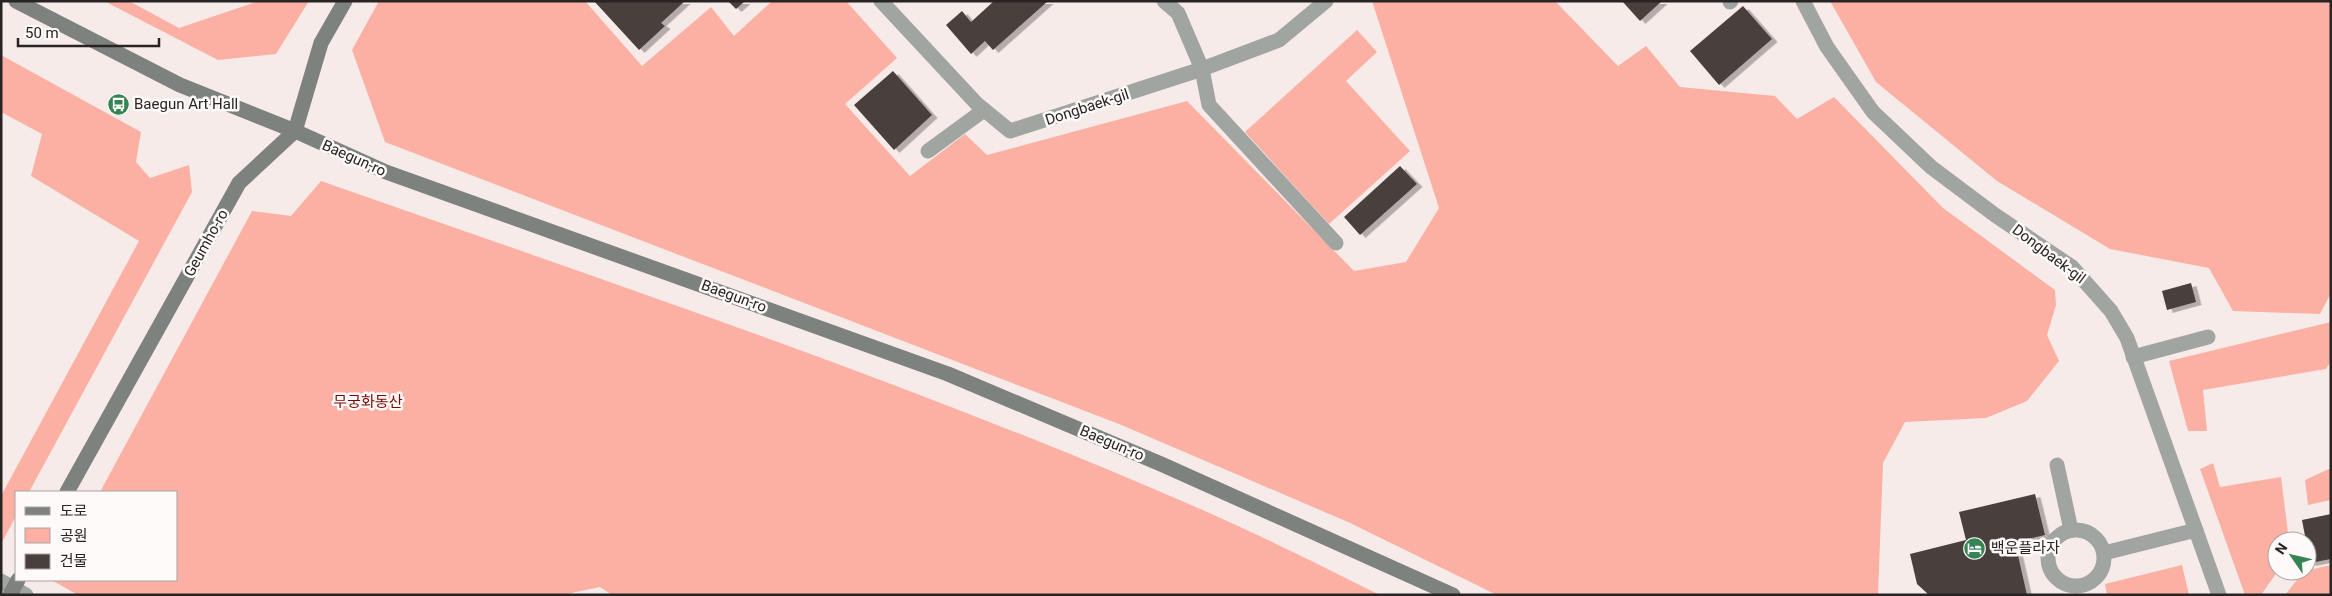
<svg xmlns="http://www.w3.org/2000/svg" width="2332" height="596" viewBox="0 0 2332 596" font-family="Roboto,'Noto Sans KR',sans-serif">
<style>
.green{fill:#fcb0a3}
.building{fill:#49403e;filter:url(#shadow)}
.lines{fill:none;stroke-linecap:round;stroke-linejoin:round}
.street{stroke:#a1a5a2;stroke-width:15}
.secondary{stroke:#7d827e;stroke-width:15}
.labels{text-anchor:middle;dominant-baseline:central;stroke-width:5;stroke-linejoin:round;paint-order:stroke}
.poi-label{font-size:15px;fill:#292424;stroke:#fefaf9;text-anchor:start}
.street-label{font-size:15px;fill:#292424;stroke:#fefaf9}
.park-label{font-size:15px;fill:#780601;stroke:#fefaf9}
</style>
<defs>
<filter id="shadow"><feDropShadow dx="5.5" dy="3" stdDeviation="0" flood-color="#0004"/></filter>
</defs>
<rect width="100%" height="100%" fill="#f6ebe9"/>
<g class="green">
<path d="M 104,1 L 129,1 L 179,28 L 259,1 L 309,1 L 276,54 L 218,60 Z"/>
<path d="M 379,1 L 585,1 L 642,66 L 711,7 L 734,36 L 772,1 L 846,1 L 897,58 L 845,104 L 910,176 L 965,134 L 987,155 L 1187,101 L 1354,271 L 1406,262 L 1439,208 L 1372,1 L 1555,1 L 1618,66 L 1646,46 L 1680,87 L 1775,96 L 1797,119 L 1834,97 L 1943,208 L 2055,290 L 2056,305 L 2047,335 L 2059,361 L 2027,401 L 1986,418 L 1905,422 L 1883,463 L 1878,595 L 1497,595 L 1348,522 L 1119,424 L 385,142 L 352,50 Z"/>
<path d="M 1830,1 L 2331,1 L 2331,293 L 2320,314 L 2233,311 L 2209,268 L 2110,249 L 1997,181 L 1876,82 Z"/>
<path d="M 1357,30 L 1377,52 L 1346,81 L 1410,151 L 1329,224 L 1245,132 Z"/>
<path d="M 1,55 L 141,132 L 136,162 L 150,178 L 189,165 L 192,192 L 29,492 L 16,492 L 16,516 L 1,544 L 1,496 L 139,241 L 31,176 L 42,134 L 1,112 Z"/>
<path d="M 321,181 C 617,285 917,385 1205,511 C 1264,537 1322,566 1380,595 L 612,595 L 600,587 L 562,595 L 78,595 L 53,581 L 176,580 L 176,492 L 100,492 L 252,211 L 291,216 Z"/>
<path d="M 2331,322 L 2331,361 L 2326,369 L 2203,390 L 2207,431 L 2188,431 L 2169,361 Z"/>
<path d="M 2213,463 L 2220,487 L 2281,477 L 2289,541 L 2277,541 L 2278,571 L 2261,595 L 2245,595 L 2200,469 Z"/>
<path d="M 2331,468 L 2331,500 L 2308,505 L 2305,480 Z"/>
<path d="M 2182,565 L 2189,595 L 2107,595 L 2105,584 Z"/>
<path d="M 2331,565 L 2331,595 L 2285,595 L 2304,571 Z"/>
</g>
<g class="building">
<path d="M 594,1 L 685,1 L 661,23 L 665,26 L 639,50 Z"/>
<path d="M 728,1 L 745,1 L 736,9 Z"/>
<path d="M 994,1 L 1048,1 L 993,50 L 985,41 L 971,54 L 946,25 L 962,11 L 971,22 Z"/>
<path d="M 1622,1 L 1662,1 L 1640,21 Z"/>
<path d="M 1743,6 L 1772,39 L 1719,85 L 1690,51 Z"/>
<path d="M 893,71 L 932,115 L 894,150 L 854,105 Z"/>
<path d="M 1400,166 L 1417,184 L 1360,235 L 1344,217 Z"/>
<path d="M 2191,283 L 2196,302 L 2167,310 L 2162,291 Z"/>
<path d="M 2035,494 L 2045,535 L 2015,542 L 2027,595 L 1929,595 L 1917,584 L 1910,554 L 1966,540 L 1959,512 Z"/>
<path d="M 2331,514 L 2331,559 L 2310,563 L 2302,520 Z"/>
</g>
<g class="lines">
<g class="street">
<path d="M 881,1 L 977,104 L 1010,131 L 1202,69 L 1279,40 L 1326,1"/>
<path d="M 1164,1 L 1178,13 L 1202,69 L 1209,105 L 1336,243"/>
<path d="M 1803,1 L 1827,47 L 1873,112 L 1931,167 L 1995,215 L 2072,267 L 2111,311 L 2127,338 L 2219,595"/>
<path d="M 1730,2 L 1731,1"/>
<path d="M 928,151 L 984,110"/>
<path d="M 2133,357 L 2208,337"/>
<path d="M 2057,465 L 2071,530"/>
<circle cx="2076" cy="558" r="28"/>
<path d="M 2104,553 L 2196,530"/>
<path d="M 1,581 L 26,595"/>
</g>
<g class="secondary">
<path d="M 16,1 L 180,85 L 295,131 L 386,172 L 948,374 L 1161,464 L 1453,595"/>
<path d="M 67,492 L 239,183 L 295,131 L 321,43 L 345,1"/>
<path d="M 10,595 L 18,580"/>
</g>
</g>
<defs>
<symbol id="bus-disc" viewBox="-11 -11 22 22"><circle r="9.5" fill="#368454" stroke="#fefaf9"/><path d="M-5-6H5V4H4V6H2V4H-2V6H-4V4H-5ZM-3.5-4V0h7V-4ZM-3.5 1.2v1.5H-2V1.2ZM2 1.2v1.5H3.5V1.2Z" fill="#fff"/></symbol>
<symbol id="hotel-disc" viewBox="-11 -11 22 22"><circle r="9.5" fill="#368454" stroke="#fefaf9"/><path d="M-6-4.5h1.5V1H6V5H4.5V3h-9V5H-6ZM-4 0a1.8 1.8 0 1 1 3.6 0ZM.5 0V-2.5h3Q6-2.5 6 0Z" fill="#fff"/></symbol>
</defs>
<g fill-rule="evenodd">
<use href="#bus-disc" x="106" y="92" width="25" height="25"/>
<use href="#hotel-disc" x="1962" y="536" width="25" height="25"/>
</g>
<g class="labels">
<g class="poi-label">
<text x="134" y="104">Baegun Art Hall</text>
<text x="1991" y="548">백운플라자</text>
</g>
<g class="street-label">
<text transform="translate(1087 107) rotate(-18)">Dongbaek-gil</text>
<text transform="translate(354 158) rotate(24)">Baegun-ro</text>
<text transform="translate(206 243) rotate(-61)">Geumho-ro</text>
<text transform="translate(2049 254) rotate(37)">Dongbaek-gil</text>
<text transform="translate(734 296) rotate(20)">Baegun-ro</text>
<text transform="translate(1112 443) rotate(23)">Baegun-ro</text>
</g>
<g class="park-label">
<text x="368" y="402">무궁화동산</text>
</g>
</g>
<rect width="2332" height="596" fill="none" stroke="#292424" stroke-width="5"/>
<rect x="15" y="491" width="162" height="90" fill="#fefaf9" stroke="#a9a4a4"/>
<rect x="25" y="507" width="25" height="8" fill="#7d827e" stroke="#a9a4a4"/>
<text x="60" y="516" font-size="15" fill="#292424">도로</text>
<rect x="25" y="528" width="25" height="15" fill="#fcb0a3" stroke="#a9a4a4"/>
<text x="60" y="541" font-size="15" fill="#292424">공원</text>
<rect x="25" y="554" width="25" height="15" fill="#49403e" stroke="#a9a4a4"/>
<text x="60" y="566" font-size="15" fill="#292424">건물</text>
<g transform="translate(2292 556) rotate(304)"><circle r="24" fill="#fefaf9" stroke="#a9a4a4"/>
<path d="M0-4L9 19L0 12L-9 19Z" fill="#368454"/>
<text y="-8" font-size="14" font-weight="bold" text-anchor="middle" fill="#292424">N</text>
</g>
<path d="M18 38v8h141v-8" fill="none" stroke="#292424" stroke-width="2.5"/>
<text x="25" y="38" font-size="15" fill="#292424" stroke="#fefaf9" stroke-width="4" paint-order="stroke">50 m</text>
</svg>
